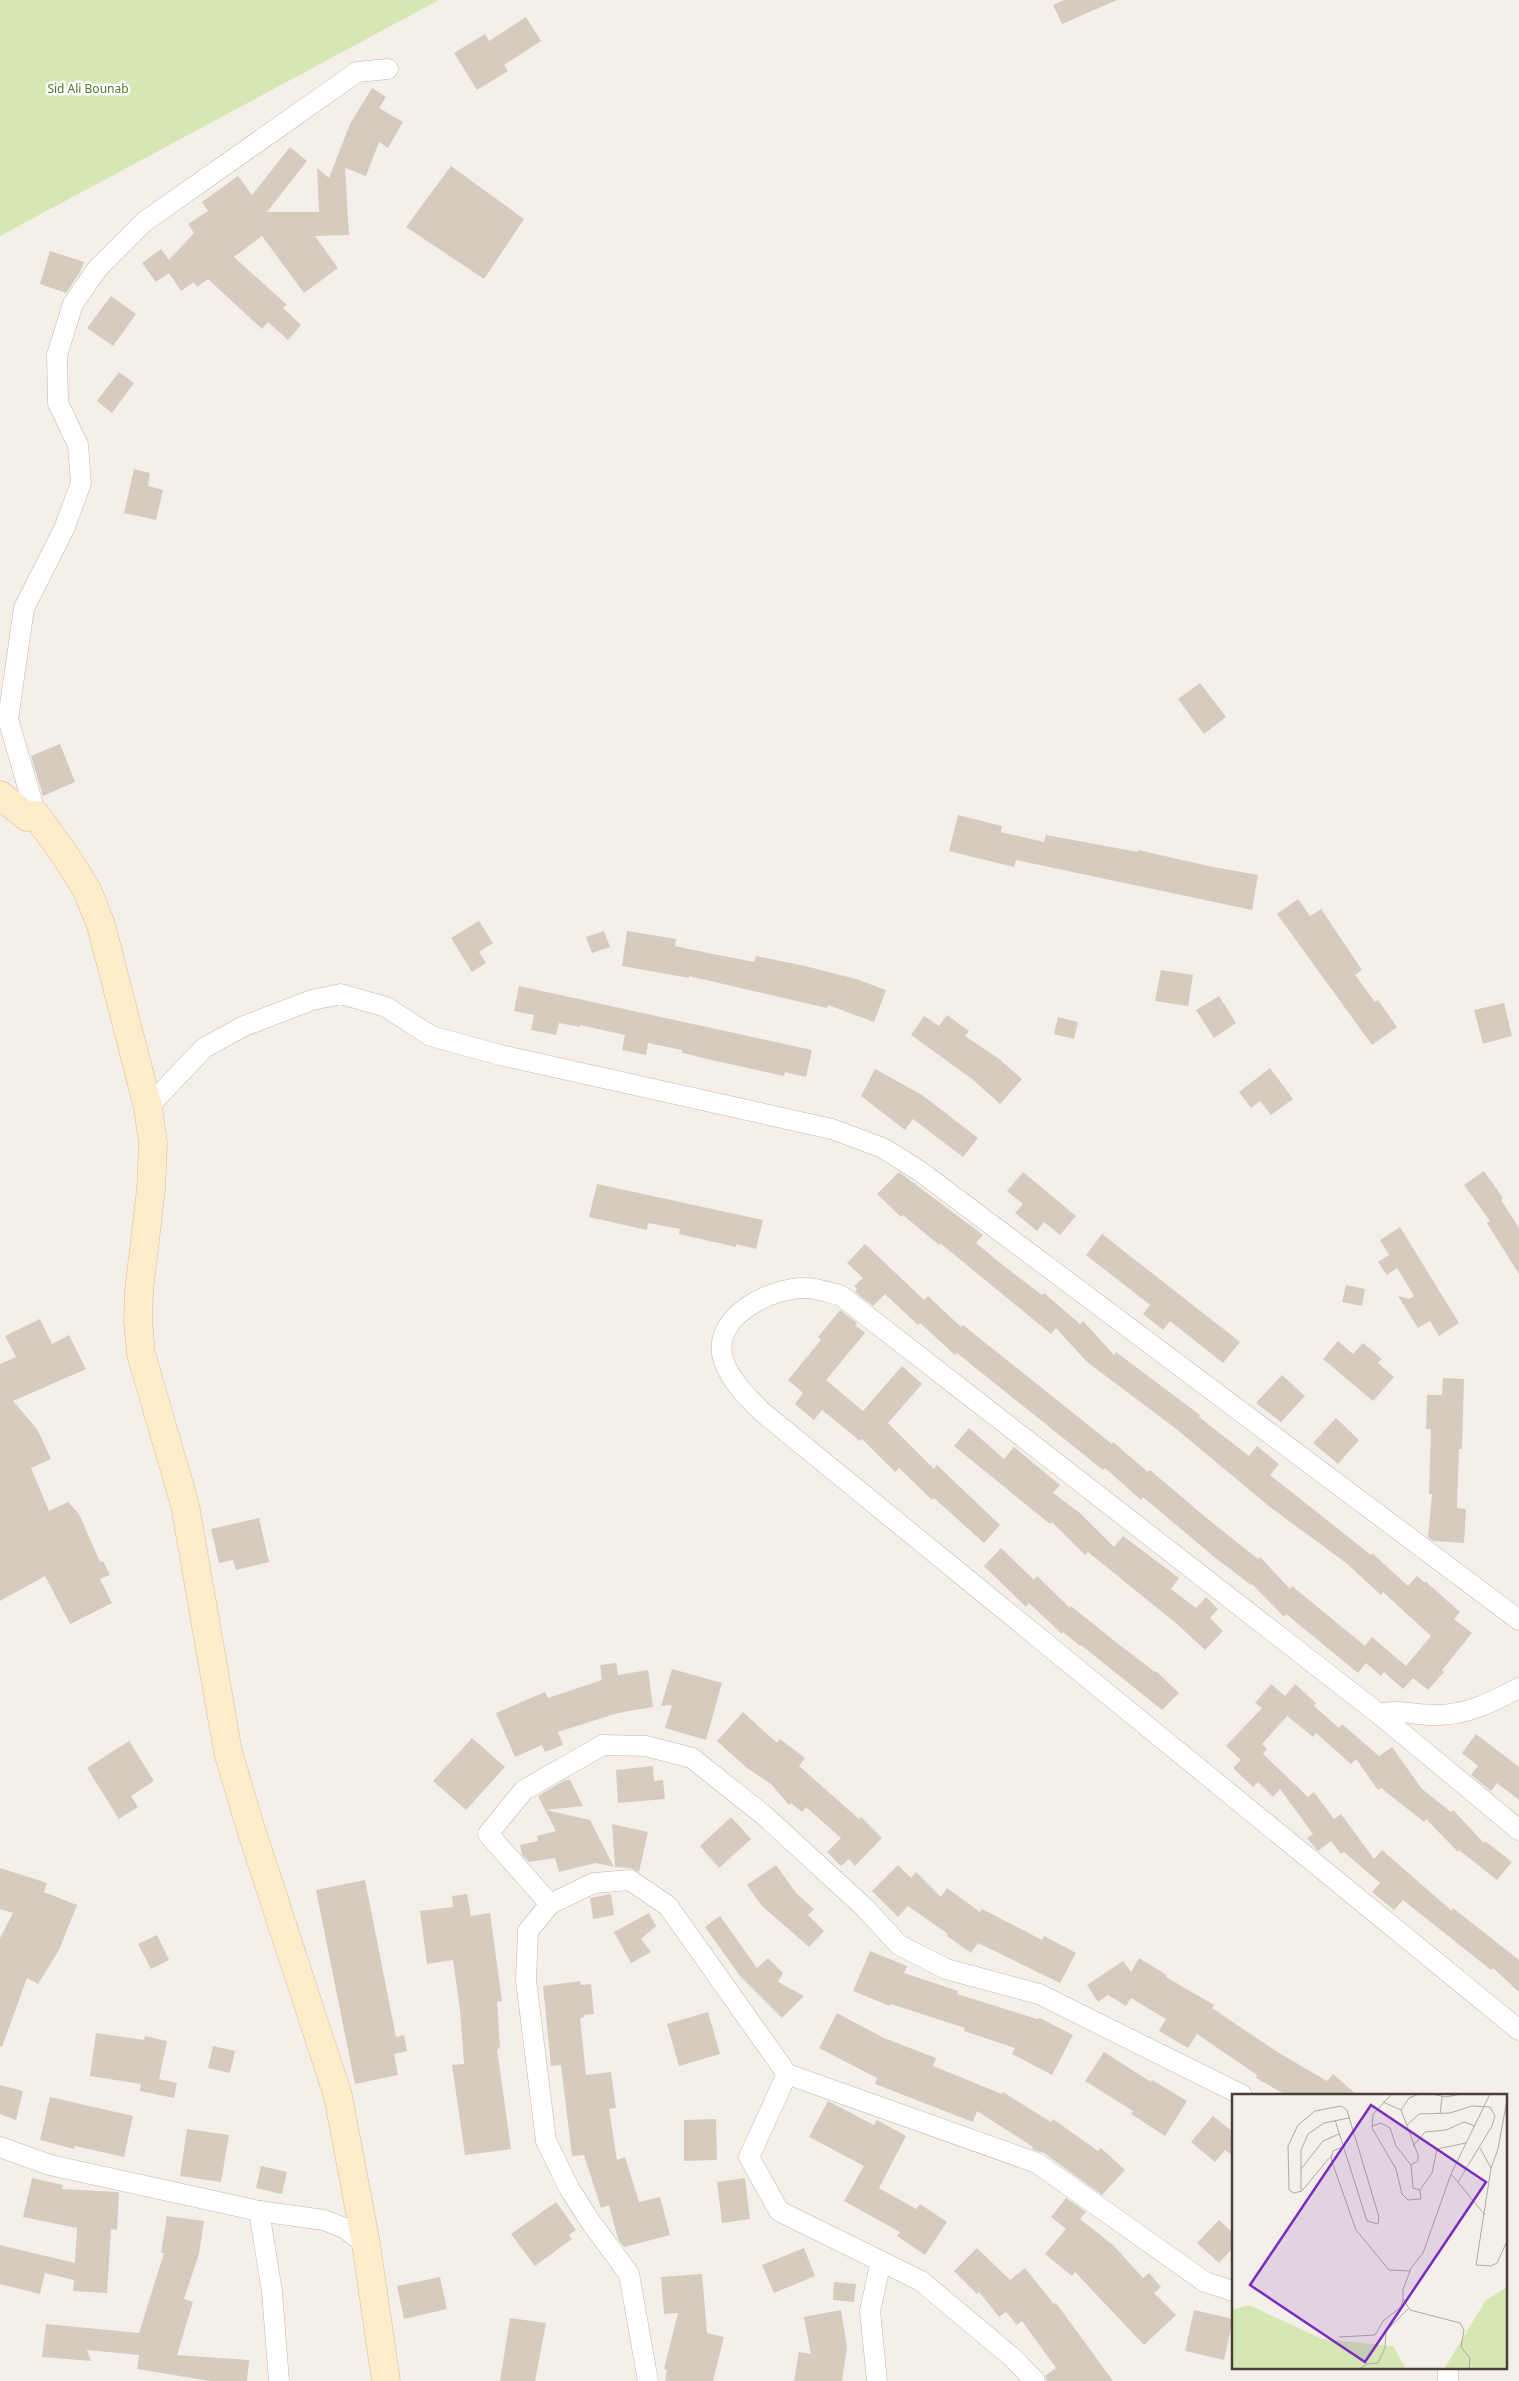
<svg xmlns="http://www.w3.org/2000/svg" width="1519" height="2381" viewBox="0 0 1519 2381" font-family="'Noto Sans',sans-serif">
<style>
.green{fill:#d5e8b3}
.building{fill:#d6cbbf}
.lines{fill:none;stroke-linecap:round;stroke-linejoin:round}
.street-casing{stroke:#c0b7ac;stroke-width:21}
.secondary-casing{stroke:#d4bf99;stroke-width:29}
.street{stroke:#fff;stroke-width:20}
.secondary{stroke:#feecca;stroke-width:28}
.labels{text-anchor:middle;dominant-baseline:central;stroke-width:5;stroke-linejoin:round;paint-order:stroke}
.park-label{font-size:12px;fill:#507a2b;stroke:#fff}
.inset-road{fill:none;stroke:#afaaa2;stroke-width:1}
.view{fill:#7b2cbf;fill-opacity:0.15;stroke:#7b2cbf;stroke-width:2.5}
.inset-edge{fill:none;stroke:#484037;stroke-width:2.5}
</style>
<rect width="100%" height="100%" fill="#f4f0e9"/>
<path class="green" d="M 0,0 L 439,0 L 0,236 Z"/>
<g class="building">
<path d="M 1064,0 L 1117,0 L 1062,24 L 1053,5 Z"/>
<path d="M 526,17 L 541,41 L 504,65 L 508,71 L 477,90 L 454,53 L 485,34 L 489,41 Z"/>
<path d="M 372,88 L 386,97 L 379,108 L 403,122 L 388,148 L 379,142 L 366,176 L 345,168 L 349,235 L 315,236 L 338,268 L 304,293 L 262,236 L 234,257 L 287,305 L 283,308 L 301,325 L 288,340 L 268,322 L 262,329 L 208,279 L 197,287 L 194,282 L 181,291 L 169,273 L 156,282 L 142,263 L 161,249 L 169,260 L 194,233 L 188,224 L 208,211 L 202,202 L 238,176 L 252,195 L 290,147 L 307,161 L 267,212 L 319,212 L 317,168 L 329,178 L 350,124 Z"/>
<path d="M 451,166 L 524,219 L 484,279 L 406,227 Z"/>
<path d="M 50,251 L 84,262 L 80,272 L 66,293 L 40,284 Z"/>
<path d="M 111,296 L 136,314 L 113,346 L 87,328 Z"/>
<path d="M 119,372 L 134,383 L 112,413 L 97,401 Z"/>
<path d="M 134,469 L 150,473 L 148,486 L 163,490 L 156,520 L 124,513 Z"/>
<path d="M 1200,683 L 1226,717 L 1204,734 L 1178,699 Z"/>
<path d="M 60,744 L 75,782 L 43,796 L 31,756 Z"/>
<path d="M 958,815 L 1002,826 L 1001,832 L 1044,842 L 1046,835 L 1138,852 L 1138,850 L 1213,867 L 1258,875 L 1252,910 L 1016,860 L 1014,867 L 949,851 Z"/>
<path d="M 1298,899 L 1310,916 L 1321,909 L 1362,970 L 1355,975 L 1375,1002 L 1378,1000 L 1397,1027 L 1372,1045 L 1277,914 Z"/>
<path d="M 479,921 L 493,943 L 479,952 L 486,963 L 472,972 L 451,938 Z"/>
<path d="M 604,931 L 610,947 L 592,953 L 586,937 Z"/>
<path d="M 627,931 L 676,939 L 675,946 L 708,953 L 754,962 L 756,956 L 805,966 L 856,979 L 886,990 L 874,1022 L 828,1005 L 827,1008 L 689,976 L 689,978 L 622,966 Z"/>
<path d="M 1161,970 L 1193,975 L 1188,1006 L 1155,1001 Z"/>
<path d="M 519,986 L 812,1050 L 806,1077 L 785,1072 L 784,1076 L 716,1061 L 682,1053 L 682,1050 L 648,1043 L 646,1055 L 622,1050 L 625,1035 L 580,1025 L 580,1027 L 559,1023 L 556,1035 L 531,1030 L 534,1015 L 514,1011 Z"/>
<path d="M 1219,996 L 1236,1023 L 1214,1038 L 1196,1010 Z"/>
<path d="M 1504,1003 L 1512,1036 L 1483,1044 L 1474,1010 Z"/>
<path d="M 947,1015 L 969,1031 L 965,1036 L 998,1058 L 1022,1079 L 1000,1104 L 972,1079 L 911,1035 L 924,1016 L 939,1026 Z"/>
<path d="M 1058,1017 L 1078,1022 L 1074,1039 L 1054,1034 Z"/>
<path d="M 1270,1068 L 1293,1099 L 1271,1115 L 1260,1101 L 1251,1108 L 1239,1092 Z"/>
<path d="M 875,1069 L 922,1095 L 978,1138 L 963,1157 L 913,1119 L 905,1130 L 861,1096 Z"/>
<path d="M 1484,1171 L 1503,1198 L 1501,1200 L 1519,1228 L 1519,1274 L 1487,1223 L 1490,1221 L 1464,1185 Z"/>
<path d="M 899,1172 L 983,1235 L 976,1243 L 1004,1266 L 1042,1295 L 1044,1293 L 1080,1324 L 1083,1321 L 1114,1355 L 1116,1352 L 1200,1415 L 1199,1417 L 1249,1456 L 1257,1446 L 1279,1464 L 1270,1475 L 1371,1555 L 1372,1553 L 1408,1586 L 1417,1576 L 1425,1583 L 1425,1581 L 1460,1612 L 1454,1619 L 1472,1633 L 1442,1670 L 1444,1672 L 1428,1690 L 1413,1678 L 1403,1689 L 1384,1672 L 1381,1676 L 1366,1663 L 1358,1673 L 1286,1614 L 1284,1617 L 1252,1584 L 1251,1585 L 1213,1556 L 1143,1497 L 1141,1500 L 1105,1468 L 1103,1470 L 957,1353 L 955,1355 L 920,1323 L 918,1325 L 885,1294 L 873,1306 L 855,1292 L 857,1289 L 854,1286 L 863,1278 L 847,1263 L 865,1244 L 924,1300 L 928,1296 L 961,1327 L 963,1325 L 1112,1444 L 1113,1442 L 1148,1472 L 1150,1470 L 1209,1520 L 1258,1559 L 1260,1557 L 1290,1589 L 1292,1586 L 1365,1646 L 1372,1637 L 1406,1666 L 1431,1636 L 1383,1592 L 1381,1595 L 1346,1563 L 1270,1507 L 1175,1428 L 1087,1362 L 1056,1328 L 1051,1334 L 940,1243 L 939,1245 L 903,1215 L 901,1217 L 877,1194 Z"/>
<path d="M 1023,1172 L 1076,1216 L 1060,1235 L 1044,1222 L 1037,1231 L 1015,1213 L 1023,1204 L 1007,1191 Z"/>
<path d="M 597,1184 L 763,1220 L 756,1249 L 736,1244 L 736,1247 L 679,1234 L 680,1229 L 648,1223 L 647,1230 L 589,1217 Z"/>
<path d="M 1400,1227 L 1459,1323 L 1439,1336 L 1430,1321 L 1418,1328 L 1398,1296 L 1409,1299 L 1414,1296 L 1397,1268 L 1387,1275 L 1378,1262 L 1389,1255 L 1380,1240 Z"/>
<path d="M 1102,1234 L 1240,1342 L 1223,1363 L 1170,1321 L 1163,1330 L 1143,1314 L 1150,1305 L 1086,1255 Z"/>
<path d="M 1346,1285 L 1365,1289 L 1362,1306 L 1342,1302 Z"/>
<path d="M 840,1310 L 857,1323 L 855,1325 L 865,1333 L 826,1380 L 863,1411 L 902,1366 L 922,1384 L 888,1423 L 934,1469 L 937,1465 L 1000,1525 L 984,1543 L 934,1498 L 932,1500 L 899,1468 L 895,1472 L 862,1439 L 860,1441 L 822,1410 L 814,1420 L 795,1404 L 803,1393 L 788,1380 L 821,1340 L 818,1337 Z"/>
<path d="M 40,1319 L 52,1344 L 69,1335 L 86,1369 L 13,1401 L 37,1429 L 51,1459 L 31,1468 L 49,1511 L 68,1502 L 79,1514 L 100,1562 L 103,1561 L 110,1575 L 100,1579 L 112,1603 L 70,1624 L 45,1576 L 0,1601 L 0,1364 L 16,1357 L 5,1336 Z"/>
<path d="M 1338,1341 L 1353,1354 L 1363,1343 L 1382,1359 L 1378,1363 L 1394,1377 L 1373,1401 L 1323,1359 Z"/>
<path d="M 1282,1375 L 1305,1396 L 1281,1422 L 1256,1403 Z"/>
<path d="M 1443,1378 L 1464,1379 L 1462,1449 L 1459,1449 L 1457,1508 L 1466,1509 L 1464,1543 L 1433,1541 L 1428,1537 L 1432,1494 L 1429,1494 L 1431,1429 L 1426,1429 L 1427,1395 L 1442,1395 Z"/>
<path d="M 1336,1418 L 1359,1440 L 1338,1464 L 1313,1443 Z"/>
<path d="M 969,1428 L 1004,1459 L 1014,1447 L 1060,1485 L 1053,1493 L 1080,1513 L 1114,1547 L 1123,1536 L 1179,1578 L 1171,1589 L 1196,1608 L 1206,1597 L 1218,1609 L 1210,1618 L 1223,1631 L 1205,1650 L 1177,1624 L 1088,1552 L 1085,1555 L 1052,1522 L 1050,1524 L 954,1446 Z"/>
<path d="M 259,1518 L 269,1562 L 236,1570 L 233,1560 L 219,1563 L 211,1529 Z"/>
<path d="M 1001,1548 L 1034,1580 L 1037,1576 L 1070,1608 L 1071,1606 L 1117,1643 L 1155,1672 L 1156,1671 L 1179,1693 L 1162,1710 L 1081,1645 L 1080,1646 L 1063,1632 L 1062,1634 L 1029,1603 L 1026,1607 L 984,1566 Z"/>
<path d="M 616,1663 L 618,1675 L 648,1670 L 653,1707 L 618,1713 L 558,1732 L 563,1745 L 545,1752 L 542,1745 L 515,1757 L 496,1713 L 545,1692 L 548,1698 L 602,1680 L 600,1665 Z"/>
<path d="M 672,1669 L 722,1683 L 706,1740 L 665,1728 L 672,1705 L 661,1706 Z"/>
<path d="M 1271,1684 L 1285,1696 L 1295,1684 L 1316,1703 L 1314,1706 L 1339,1728 L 1342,1724 L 1379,1756 L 1392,1747 L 1422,1789 L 1451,1812 L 1453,1810 L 1484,1843 L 1485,1841 L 1512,1862 L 1497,1880 L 1459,1850 L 1458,1852 L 1426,1819 L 1424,1822 L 1381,1788 L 1378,1790 L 1356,1759 L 1351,1764 L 1316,1733 L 1313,1737 L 1287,1716 L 1262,1744 L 1267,1749 L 1263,1754 L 1308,1797 L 1314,1792 L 1334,1819 L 1341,1814 L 1374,1859 L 1382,1850 L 1452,1911 L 1453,1908 L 1519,1960 L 1519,1992 L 1493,1968 L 1491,1970 L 1403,1900 L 1394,1910 L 1372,1892 L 1380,1883 L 1344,1852 L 1341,1854 L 1331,1841 L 1318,1851 L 1315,1848 L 1307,1838 L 1313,1834 L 1280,1789 L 1273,1797 L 1258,1782 L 1253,1787 L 1233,1768 L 1241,1760 L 1226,1746 L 1262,1708 L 1255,1703 Z"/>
<path d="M 743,1712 L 777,1743 L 780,1739 L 805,1758 L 799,1766 L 859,1819 L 861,1817 L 882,1838 L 855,1866 L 849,1859 L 841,1866 L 827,1852 L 841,1838 L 806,1807 L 802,1812 L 791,1803 L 789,1805 L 771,1784 L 747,1768 L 717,1741 Z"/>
<path d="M 1476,1734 L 1519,1767 L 1519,1800 L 1497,1783 L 1491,1791 L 1471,1775 L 1478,1766 L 1462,1753 Z"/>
<path d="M 472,1738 L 505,1767 L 466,1810 L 433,1781 Z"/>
<path d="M 129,1741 L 154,1781 L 131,1796 L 138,1807 L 119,1819 L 87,1768 Z"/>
<path d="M 653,1766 L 654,1781 L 663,1780 L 665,1799 L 618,1803 L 616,1770 Z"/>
<path d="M 565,1780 L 570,1780 L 583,1806 L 546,1810 L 590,1820 L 614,1867 L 595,1863 L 559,1872 L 555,1858 L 529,1862 L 522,1855 L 520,1845 L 538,1841 L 537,1836 L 556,1831 L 538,1796 Z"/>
<path d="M 731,1817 L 751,1839 L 719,1868 L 700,1846 Z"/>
<path d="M 612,1824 L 648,1832 L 639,1872 L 630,1868 L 615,1867 Z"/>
<path d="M 776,1865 L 796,1893 L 814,1909 L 808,1915 L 824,1931 L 809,1947 L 761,1905 L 747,1885 Z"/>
<path d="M 898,1865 L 911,1878 L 916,1872 L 941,1897 L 947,1888 L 980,1912 L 982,1909 L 1042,1940 L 1044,1936 L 1076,1953 L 1060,1983 L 978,1943 L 971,1953 L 947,1936 L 948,1934 L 908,1906 L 898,1917 L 872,1891 Z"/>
<path d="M 0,1868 L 47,1883 L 44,1892 L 77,1905 L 59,1950 L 38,1984 L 27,1978 L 2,2047 L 0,2046 L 0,1938 L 13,1913 L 0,1909 Z"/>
<path d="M 365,1880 L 396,2037 L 404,2035 L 407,2051 L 394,2054 L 398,2075 L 355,2084 L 316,1890 Z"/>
<path d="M 467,1894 L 471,1916 L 490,1913 L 502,2001 L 497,2002 L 500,2048 L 497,2049 L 511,2149 L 465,2155 L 452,2065 L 464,2064 L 460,2010 L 453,1960 L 427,1964 L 420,1911 L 453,1907 L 452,1896 Z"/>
<path d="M 611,1894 L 614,1915 L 593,1919 L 590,1898 Z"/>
<path d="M 649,1913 L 656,1926 L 641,1939 L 651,1952 L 631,1963 L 614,1932 Z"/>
<path d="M 720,1916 L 757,1968 L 768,1958 L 783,1973 L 778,1982 L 804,1996 L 782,2018 L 740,1976 L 705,1927 Z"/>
<path d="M 157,1935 L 169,1960 L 151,1969 L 138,1944 Z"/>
<path d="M 870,1951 L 907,1966 L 904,1973 L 958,1991 L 957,1994 L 1037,2019 L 1040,2018 L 1073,2035 L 1052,2075 L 1012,2054 L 1015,2048 L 964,2031 L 965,2028 L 891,2004 L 890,2006 L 853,1991 Z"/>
<path d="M 1139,1958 L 1167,1975 L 1166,1977 L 1214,2005 L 1212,2008 L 1279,2053 L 1327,2081 L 1333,2074 L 1357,2095 L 1286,2095 L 1256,2078 L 1257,2075 L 1197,2034 L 1188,2048 L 1159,2031 L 1166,2019 L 1131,1998 L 1126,2006 L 1108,1995 L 1098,2002 L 1087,1985 L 1123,1961 L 1131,1972 Z"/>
<path d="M 580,1981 L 581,1985 L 591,1984 L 594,2014 L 584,2015 L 584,2017 L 580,2018 L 586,2075 L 611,2072 L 616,2108 L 609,2109 L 617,2160 L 625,2157 L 639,2202 L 660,2197 L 670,2235 L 624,2247 L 618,2239 L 609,2205 L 601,2208 L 584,2155 L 572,2156 L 561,2065 L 551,2066 L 543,1986 Z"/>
<path d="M 708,2012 L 720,2054 L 679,2066 L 667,2024 Z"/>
<path d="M 837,2013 L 884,2038 L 936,2058 L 933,2066 L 1002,2094 L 1003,2092 L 1051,2122 L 1053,2119 L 1098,2151 L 1101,2148 L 1125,2170 L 1102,2195 L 1044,2153 L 1032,2149 L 1033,2147 L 977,2111 L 973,2122 L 875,2084 L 877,2078 L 819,2048 Z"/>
<path d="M 96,2033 L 144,2040 L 145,2036 L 167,2041 L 159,2079 L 177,2083 L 174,2098 L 140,2091 L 141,2084 L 90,2076 Z"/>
<path d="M 213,2046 L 235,2051 L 230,2073 L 208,2068 Z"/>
<path d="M 1104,2052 L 1151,2082 L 1152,2080 L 1187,2101 L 1165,2136 L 1131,2114 L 1133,2111 L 1085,2081 Z"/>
<path d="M 0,2085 L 23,2091 L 16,2120 L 0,2114 Z"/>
<path d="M 50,2097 L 133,2116 L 124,2157 L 75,2146 L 74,2149 L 40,2140 Z"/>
<path d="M 828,2101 L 874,2125 L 877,2120 L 906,2136 L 879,2188 L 916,2209 L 920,2204 L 947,2222 L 925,2255 L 897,2236 L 900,2232 L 844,2201 L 864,2166 L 809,2137 Z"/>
<path d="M 1213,2116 L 1233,2132 L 1233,2156 L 1225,2150 L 1215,2162 L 1191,2142 Z"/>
<path d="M 716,2119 L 717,2160 L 684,2161 L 684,2120 Z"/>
<path d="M 187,2129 L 229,2135 L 221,2182 L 180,2176 Z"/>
<path d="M 261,2166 L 287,2172 L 282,2194 L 256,2188 Z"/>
<path d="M 32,2178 L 63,2185 L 62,2189 L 119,2192 L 117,2230 L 111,2229 L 107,2293 L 73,2291 L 74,2280 L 45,2273 L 40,2294 L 0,2284 L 0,2245 L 75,2263 L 77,2228 L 23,2217 Z"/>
<path d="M 745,2178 L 750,2219 L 722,2223 L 717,2182 Z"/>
<path d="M 1066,2198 L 1086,2212 L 1080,2219 L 1114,2246 L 1143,2278 L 1149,2273 L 1161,2287 L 1154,2293 L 1176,2315 L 1144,2345 L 1075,2272 L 1072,2276 L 1045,2254 L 1066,2229 L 1051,2217 Z"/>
<path d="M 556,2202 L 576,2230 L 569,2235 L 572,2239 L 535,2266 L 511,2234 Z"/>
<path d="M 167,2216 L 204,2221 L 199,2254 L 184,2299 L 193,2302 L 177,2355 L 249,2360 L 247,2381 L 210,2381 L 137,2369 L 139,2355 L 87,2350 L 91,2361 L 42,2357 L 46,2324 L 139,2333 L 164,2253 L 161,2253 Z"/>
<path d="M 1219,2220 L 1233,2233 L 1233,2248 L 1219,2263 L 1197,2243 Z"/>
<path d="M 804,2248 L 815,2276 L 774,2293 L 762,2265 Z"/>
<path d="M 977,2248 L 1010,2280 L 1025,2268 L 1054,2304 L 1056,2303 L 1113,2381 L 1047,2381 L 1045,2376 L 1056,2368 L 1022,2321 L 1017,2325 L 1006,2312 L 999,2317 L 979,2292 L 977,2294 L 954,2271 Z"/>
<path d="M 702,2274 L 707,2333 L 724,2337 L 713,2381 L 665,2381 L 667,2370 L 664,2369 L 678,2313 L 664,2314 L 661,2277 Z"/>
<path d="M 440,2277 L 447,2309 L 404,2319 L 397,2286 Z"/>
<path d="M 834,2282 L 856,2284 L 854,2302 L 833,2300 Z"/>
<path d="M 841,2310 L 847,2347 L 842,2381 L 794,2381 L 799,2352 L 811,2354 L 804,2317 Z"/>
<path d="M 1194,2310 L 1233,2319 L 1224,2360 L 1185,2351 Z"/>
<path d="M 510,2318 L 546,2323 L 535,2381 L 500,2381 Z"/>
</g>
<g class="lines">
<defs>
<g id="street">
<path d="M 36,815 L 8,719 L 24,608 L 64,529 L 81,483 L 78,445 L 58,403 L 57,355 L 73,304 L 97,269 L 144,222 L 357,72 L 388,69"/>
<path d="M 148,1107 L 204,1048 L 244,1026 L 312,1000 L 341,994 L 386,1007 L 431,1036 L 500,1055 L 832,1129 L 883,1148 L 921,1172 L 1519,1620"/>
<path d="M 1379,1714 C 1398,1709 1415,1715 1434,1715 C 1465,1716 1492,1702 1519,1688"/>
<path d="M 1519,1830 L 1379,1714 L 840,1295 C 829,1293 817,1288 806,1288 C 773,1287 716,1314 722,1354 C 726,1376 746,1396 761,1411 L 1519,2030"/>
<path d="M 550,1904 L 594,1883 L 630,1880 L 668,1906 L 787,2074 L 1037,2163 L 1205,2282 L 1233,2291"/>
<path d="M 787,2074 L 749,2157 L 779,2211 L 921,2281 L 1013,2358 L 1035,2381"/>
<path d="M 0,2147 L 50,2165 L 259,2211 L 324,2220 L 344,2228 L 366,2244"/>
<path d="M 259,2211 L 272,2292 L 279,2381"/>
<path d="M 648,2381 L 629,2274 L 590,2221 L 569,2188 L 546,2141 L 526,1980 L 528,1931 L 550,1904 L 488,1834 L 524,1790 L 603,1745 L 646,1746 L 692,1758 L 766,1817 L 865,1908 L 899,1945 L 946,1969 L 1039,1994 L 1242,2095"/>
<path d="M 877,2381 L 870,2311 L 881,2261"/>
<path d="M 1448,2381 L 1448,2367"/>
</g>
<path id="secondary" d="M 0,795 L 27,817 L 36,815 L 65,855 L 87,890 L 101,925 L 148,1107 L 153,1143 L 151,1189 L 139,1291 L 138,1320 L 141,1354 L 185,1505 L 228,1752 L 249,1823 L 338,2096 L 366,2244 L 386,2381"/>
</defs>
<use href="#street" class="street-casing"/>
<use href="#secondary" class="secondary-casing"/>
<use href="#street" class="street"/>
<use href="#secondary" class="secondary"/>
</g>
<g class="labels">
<g class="park-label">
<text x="88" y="88">Sid Ali Bounab</text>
</g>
</g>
<g transform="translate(1232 2094)">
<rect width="275" height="275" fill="#f4f0e9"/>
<path d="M 275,193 L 275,275 L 212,275 L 254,206 ZM 17,211 L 90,245 L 161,252 L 174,275 L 0,275 L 0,216 Z" fill="#d5e8b3"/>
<path class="inset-road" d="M 160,0 L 141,20 L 140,34 L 164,75 L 170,100 L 176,106 L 189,105 L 188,96 L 200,79 L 205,55 L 234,49M 200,0 L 213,3 L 230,0M 275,6 L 266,55 L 259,74 L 244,171 L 259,172 L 265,169 L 275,147M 151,8 L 169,16 L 186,61 L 186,67 L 179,71M 169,16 L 177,4 L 187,0M 208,20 L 210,3M 175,31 L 187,20 L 218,19 L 240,12 L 258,13 L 263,22 L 260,32 L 226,88M 140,32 L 149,29 L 158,34 L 164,52 L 179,71 L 181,94 L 188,96M 181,52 L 193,38 L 214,36 L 232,28 L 243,32M 248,54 L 259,74M 99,61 L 99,65 L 101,57 L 111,53M 97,64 L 70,97 L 62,99 L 57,96 L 56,52 L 66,31 L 83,17 L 109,12 L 115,16 L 147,123 L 146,130 L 135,127 L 103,26M 99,65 L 124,136 L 157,176 L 178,177M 69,75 L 91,47 L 107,40M 219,80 L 253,121M 69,96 L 69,56 L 76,40 L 92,29 L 117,24M 107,243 L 143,241 L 151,227 L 169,213 L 171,205M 127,275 L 135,270 L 146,269 L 153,254 L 154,237 L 176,215M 237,275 L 238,264 L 229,253 L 232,236 L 228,229 L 178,216 L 171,205 L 171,196 L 179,174 L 191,159 L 219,80 L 258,0"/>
<path class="view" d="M 139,11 L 254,88 L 133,268 L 18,191 Z"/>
<rect width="275" height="275" class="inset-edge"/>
</g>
</svg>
